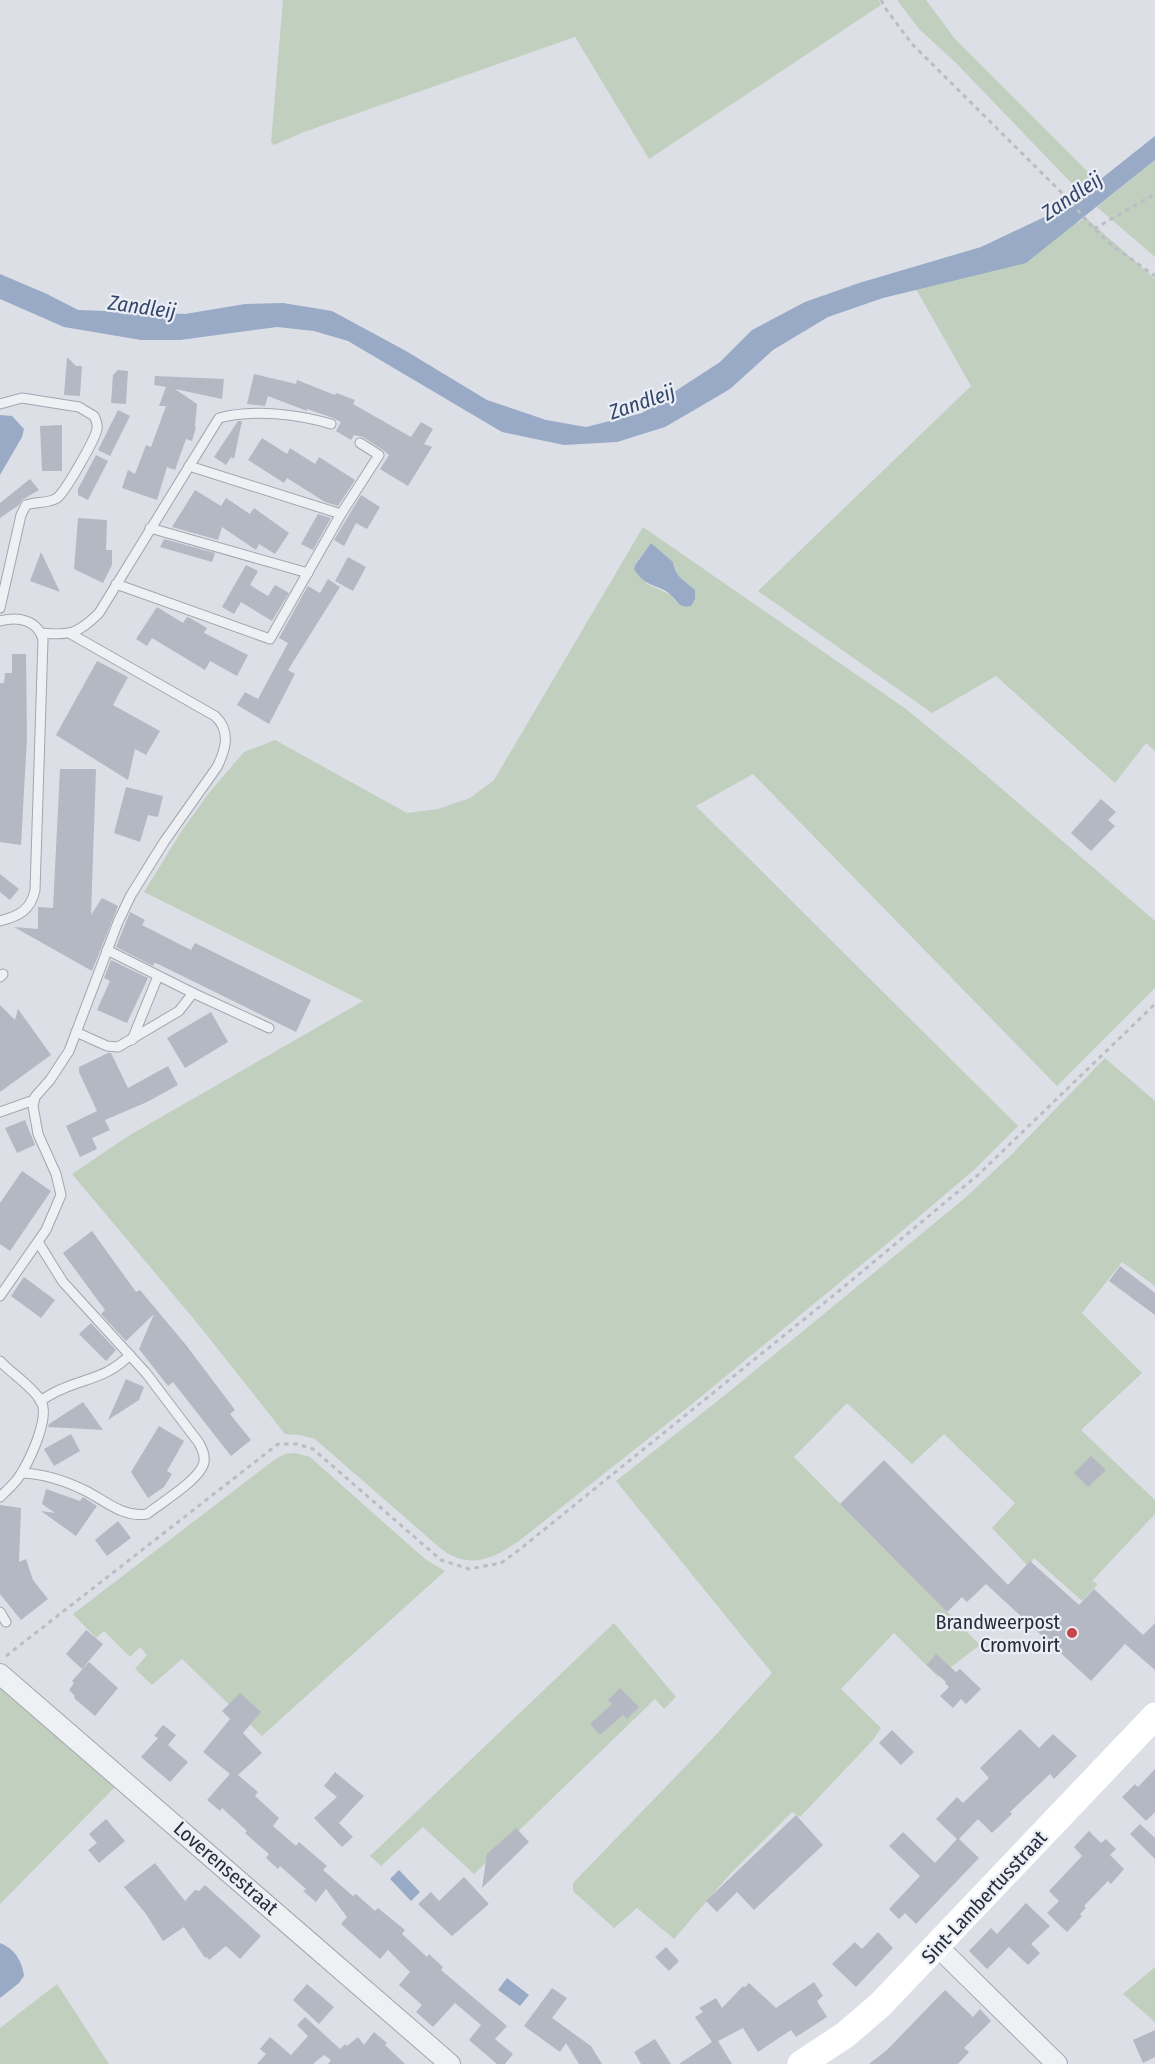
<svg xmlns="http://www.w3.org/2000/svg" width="1155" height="2064" viewBox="0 0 1155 2064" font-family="'Fira Sans Condensed',sans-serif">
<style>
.green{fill:#c1cfbe;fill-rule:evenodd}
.water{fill:#98aac5}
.building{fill:#b4b8c2}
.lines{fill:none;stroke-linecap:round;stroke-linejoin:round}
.service-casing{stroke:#a2a6af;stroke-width:11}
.minor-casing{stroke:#a2a6af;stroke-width:22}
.path{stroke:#bbbdc4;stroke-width:3;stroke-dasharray:4.5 4.5;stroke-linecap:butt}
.service{stroke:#eff0f4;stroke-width:9}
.minor{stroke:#eff0f4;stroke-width:20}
.secondary{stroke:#fff;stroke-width:27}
.poi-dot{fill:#c7454c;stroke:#ebeef4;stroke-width:2}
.labels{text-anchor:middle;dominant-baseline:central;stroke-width:4.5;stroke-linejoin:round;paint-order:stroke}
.poi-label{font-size:20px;fill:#272c3b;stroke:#ebeef4;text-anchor:end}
.street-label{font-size:20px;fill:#272c3b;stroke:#ebeef4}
.water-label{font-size:21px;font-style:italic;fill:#33476d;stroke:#ebeef4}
</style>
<rect width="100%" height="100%" fill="#dcdfe6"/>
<g class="green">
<path d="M 283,0 L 879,0 L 881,5 L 649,159 L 575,37 L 304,132 L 274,145 L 271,142 Z"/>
<path d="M 897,0 L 926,0 L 955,39 L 1098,182 L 1082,194 L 956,63 L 919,29 Z"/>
<path d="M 1155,160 L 1155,257 L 1097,207 Z"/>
<path d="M 1085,217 L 1155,279 L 1155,751 L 1146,743 L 1115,783 L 996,676 L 932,713 L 758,591 L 971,386 L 916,289 L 1079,222 Z"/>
<path d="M 643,527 L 906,709 L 973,764 L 1155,921 L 1155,988 L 1057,1086 L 753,774 L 696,806 L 1018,1126 L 974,1170 L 883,1247 L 692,1404 L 519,1541 C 492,1560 468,1570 440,1548 L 315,1439 L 299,1435 L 285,1434 L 198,1324 L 72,1174 L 130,1135 L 363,1001 L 144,892 L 181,832 L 208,794 L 244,752 L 275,740 L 407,813 L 438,809 L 470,798 L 494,780 ZM 651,543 L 673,562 C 675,573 678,578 688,584 L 677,603 L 671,595 L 647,584 L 634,569 L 635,564 Z"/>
<path d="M 1105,1058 L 1155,1101 L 1155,1286 L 1122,1262 L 1082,1313 L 1142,1373 L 1081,1430 L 1155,1500 L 1155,1514 L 1092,1581 L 1098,1584 L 1082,1601 L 1034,1558 L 1028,1566 L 992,1528 L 1015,1503 L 944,1434 L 912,1464 L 847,1403 L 794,1457 L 980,1645 L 938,1677 L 894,1633 L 841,1689 L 881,1728 L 873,1740 L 800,1817 L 792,1812 L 731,1873 L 674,1939 L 637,1908 L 614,1928 L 573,1891 L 573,1883 L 711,1740 L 772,1673 L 616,1481 L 730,1391 L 965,1198 L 1010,1156 Z"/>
<path d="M 295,1453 L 310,1457 L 425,1559 L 445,1571 L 262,1736 L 182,1659 L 152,1685 L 135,1669 L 147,1655 L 140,1647 L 130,1657 L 104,1631 L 96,1638 L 73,1614 L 274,1460 L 285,1454 Z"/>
<path d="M 614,1623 L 676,1697 L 664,1709 L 655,1699 L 474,1874 L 423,1827 L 381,1866 L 370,1856 Z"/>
<path d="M 0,1686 L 116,1786 L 0,1904 Z"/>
<path d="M 1155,1967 L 1155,2022 L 1123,1994 Z"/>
<path d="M 57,1984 L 109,2064 L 0,2064 L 0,2028 Z"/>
</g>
<g class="water">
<path d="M 1155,136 L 1155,160 L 1026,263 L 883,298 L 828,317 L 773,350 L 730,389 L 696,409 L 665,427 L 617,442 L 564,445 L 502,432 L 348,341 L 314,331 L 277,327 L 180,340 L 141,340 L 64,327 L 0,299 L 0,274 L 47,294 L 78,310 L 185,314 L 245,304 L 283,303 L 332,311 L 406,351 L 487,400 L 546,420 L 586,427 L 642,413 L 720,362 L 752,330 L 805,302 L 859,283 L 981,247 L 1055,212 L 1082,194 Z"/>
<path d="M 0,415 L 12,416 L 24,429 L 22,437 L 0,475 Z"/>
<path d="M 651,543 L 673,562 C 675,577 684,580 695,590 L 695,599 L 691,606 C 679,608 678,602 671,595 C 658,583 646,589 634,569 L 635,565 Z"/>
<path d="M 399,1870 L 420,1892 L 411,1901 L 390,1879 Z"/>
<path d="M 0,1943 C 15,1949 22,1961 24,1976 L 19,1983 L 0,1998 Z"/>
<path d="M 507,1978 L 529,1995 L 520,2006 L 498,1990 Z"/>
</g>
<g class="building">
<path d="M 67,357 L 76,366 L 82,366 L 80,396 L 64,395 Z"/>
<path d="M 118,370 L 128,371 L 126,404 L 111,403 L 113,375 Z"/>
<path d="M 254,374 L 296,384 L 297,380 L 335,395 L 336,393 L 355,400 L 353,404 L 411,437 L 421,422 L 433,429 L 424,444 L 432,447 L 408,486 L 380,469 L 389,455 L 383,450 L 363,437 L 354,435 L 351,440 L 336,431 L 341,422 L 333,418 L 307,409 L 307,411 L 268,396 L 265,406 L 247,404 Z"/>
<path d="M 155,376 L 224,379 L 222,399 L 175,389 L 197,404 L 195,426 L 196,427 L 192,441 L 186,439 L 175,470 L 167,467 L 157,500 L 122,488 L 128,470 L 135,474 L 146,445 L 151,447 L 166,406 L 159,406 L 166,387 L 154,385 Z"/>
<path d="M 118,410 L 130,416 L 110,456 L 98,450 Z"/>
<path d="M 238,421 L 242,421 L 234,459 L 231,457 L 226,465 L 214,457 Z"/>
<path d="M 62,425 L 62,471 L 42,471 L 40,426 Z"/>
<path d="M 262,438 L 287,454 L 290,448 L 315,464 L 319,457 L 355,480 L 338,506 L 325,502 L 287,478 L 284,483 L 248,460 Z"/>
<path d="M 96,455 L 108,461 L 88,500 L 78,495 L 78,489 Z"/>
<path d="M 30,479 L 39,490 L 22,500 L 19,505 L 0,518 L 0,503 Z"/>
<path d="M 195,490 L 221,506 L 226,498 L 250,514 L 254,508 L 289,533 L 275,554 L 259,544 L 256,550 L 222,527 L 218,540 L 172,527 Z"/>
<path d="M 361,495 L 380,507 L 367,529 L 356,523 L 344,546 L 334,540 Z"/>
<path d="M 318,514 L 331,518 L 313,550 L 301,544 Z"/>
<path d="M 78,518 L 107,520 L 106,550 L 112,550 L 112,565 L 103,583 L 74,569 Z"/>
<path d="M 164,539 L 215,553 L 212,562 L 160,547 Z"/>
<path d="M 41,552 L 60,592 L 30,581 Z"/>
<path d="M 348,557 L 366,567 L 353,591 L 335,581 Z"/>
<path d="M 246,565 L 258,571 L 250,585 L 268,596 L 275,585 L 289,593 L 272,621 L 241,602 L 234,614 L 222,607 Z"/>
<path d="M 328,579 L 340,587 L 288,670 L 295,674 L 269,724 L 237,705 L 245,692 L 258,699 L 288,643 L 279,638 L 301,598 L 308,586 L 320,593 Z"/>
<path d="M 157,607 L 183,623 L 187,617 L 190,618 L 207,628 L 204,633 L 248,655 L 237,676 L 210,661 L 205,670 L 152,638 L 147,646 L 136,639 Z"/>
<path d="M 12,654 L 26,654 L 27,738 L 21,845 L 0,842 L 0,683 L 4,683 L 5,673 L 12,673 Z"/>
<path d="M 97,661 L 128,677 L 113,705 L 160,731 L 146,755 L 135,749 L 128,780 L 56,735 Z"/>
<path d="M 60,769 L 96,769 L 91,915 L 102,898 L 118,906 L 92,971 L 14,927 L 38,929 L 38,907 L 53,908 Z"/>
<path d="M 126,787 L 163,796 L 158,817 L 148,815 L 140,842 L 114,833 Z"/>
<path d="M 1101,799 L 1116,812 L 1108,820 L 1115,826 L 1091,851 L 1071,833 Z"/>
<path d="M 0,874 L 19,889 L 10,900 L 0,892 Z"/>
<path d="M 130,912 L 145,920 L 142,925 L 191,950 L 195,943 L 311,1000 L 296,1032 L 158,964 L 154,963 L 153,966 L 116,947 Z"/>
<path d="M 111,960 L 148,978 L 127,1023 L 97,1010 L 110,981 L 104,978 Z"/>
<path d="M 0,1005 L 15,1020 L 18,1009 L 51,1055 L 0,1092 Z"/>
<path d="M 211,1012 L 228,1042 L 185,1068 L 167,1038 Z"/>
<path d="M 108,1053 L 111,1053 L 128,1088 L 168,1066 L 178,1085 L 147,1102 L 105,1120 L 110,1130 L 92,1138 L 97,1149 L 80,1157 L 66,1126 L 97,1111 L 79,1072 L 79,1067 Z"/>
<path d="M 25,1120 L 35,1145 L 17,1153 L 5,1128 Z"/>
<path d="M 22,1171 L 51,1191 L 10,1251 L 0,1244 L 0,1203 Z"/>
<path d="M 92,1231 L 136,1292 L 140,1290 L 186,1345 L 235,1410 L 230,1414 L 251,1440 L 231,1456 L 173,1382 L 168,1386 L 139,1349 L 154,1314 L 126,1341 L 101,1314 L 105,1310 L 63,1253 Z"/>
<path d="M 1120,1266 L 1155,1293 L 1155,1315 L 1109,1281 Z"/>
<path d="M 24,1277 L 55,1300 L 41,1318 L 11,1296 Z"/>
<path d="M 91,1323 L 116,1350 L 106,1361 L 79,1334 Z"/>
<path d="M 126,1379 L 144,1387 L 139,1400 L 108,1420 Z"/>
<path d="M 83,1402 L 103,1430 L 48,1427 L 49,1424 Z"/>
<path d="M 159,1426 L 184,1441 L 167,1471 L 172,1474 L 164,1487 L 148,1498 L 131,1472 Z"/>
<path d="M 71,1434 L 80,1451 L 54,1466 L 44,1449 Z"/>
<path d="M 1091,1456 L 1106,1470 L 1088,1487 L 1074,1473 Z"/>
<path d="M 884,1460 L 1008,1585 L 1030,1561 L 1079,1605 L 1094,1589 L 1143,1635 L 1155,1623 L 1155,1670 L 1125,1644 L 1091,1681 L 986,1584 L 967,1602 L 962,1597 L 947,1612 L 840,1504 Z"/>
<path d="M 46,1489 L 80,1501 L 83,1497 L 97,1506 L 76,1536 L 41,1511 L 55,1513 L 42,1504 Z"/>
<path d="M 0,1505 L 21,1508 L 19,1562 L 26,1559 L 33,1580 L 48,1599 L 21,1620 L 0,1594 Z"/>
<path d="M 118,1521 L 131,1538 L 107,1556 L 95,1540 Z"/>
<path d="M 86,1630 L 103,1644 L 82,1669 L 66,1654 Z"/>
<path d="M 936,1654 L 956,1672 L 960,1669 L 981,1689 L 966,1704 L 961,1699 L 953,1708 L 940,1696 L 949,1687 L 945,1683 L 946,1682 L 927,1665 Z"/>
<path d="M 89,1662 L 118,1688 L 95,1716 L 74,1698 L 75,1696 L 69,1690 L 74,1683 L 72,1681 Z"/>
<path d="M 620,1688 L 639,1707 L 627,1719 L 623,1715 L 600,1735 L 590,1724 L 612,1704 L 608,1700 Z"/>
<path d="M 240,1693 L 261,1712 L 243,1733 L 262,1753 L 238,1775 L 258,1792 L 255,1796 L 279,1818 L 273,1826 L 296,1846 L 299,1842 L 327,1866 L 323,1870 L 353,1896 L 356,1894 L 375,1911 L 378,1908 L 405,1930 L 402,1934 L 427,1957 L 429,1954 L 443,1967 L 441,1970 L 507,2026 L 495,2039 L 513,2054 L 505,2064 L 497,2064 L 469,2040 L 481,2025 L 455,2003 L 433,2027 L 416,2012 L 422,2005 L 399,1985 L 410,1972 L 388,1950 L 380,1959 L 341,1924 L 347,1917 L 326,1889 L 316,1902 L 303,1891 L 306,1889 L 280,1866 L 278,1869 L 266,1858 L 269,1854 L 245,1833 L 247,1831 L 222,1808 L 220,1811 L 207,1800 L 230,1774 L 203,1752 L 230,1719 L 222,1711 Z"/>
<path d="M 163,1725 L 176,1735 L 168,1745 L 188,1762 L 170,1782 L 141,1757 L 158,1738 L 154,1736 Z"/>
<path d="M 1020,1729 L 1039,1748 L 1053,1734 L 1077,1756 L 1054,1779 L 1050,1774 L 1010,1812 L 1012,1814 L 992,1833 L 978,1819 L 959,1839 L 979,1858 L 916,1924 L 905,1913 L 899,1919 L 889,1909 L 920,1876 L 889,1846 L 903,1832 L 935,1863 L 957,1839 L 936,1819 L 957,1797 L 963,1803 L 989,1778 L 980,1768 Z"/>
<path d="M 892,1730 L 914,1752 L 901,1765 L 879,1743 Z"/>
<path d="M 1155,1769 L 1155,1812 L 1146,1821 L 1122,1797 L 1135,1784 L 1138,1787 Z"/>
<path d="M 335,1772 L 364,1796 L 339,1823 L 353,1837 L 342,1847 L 314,1818 L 337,1797 L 324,1786 Z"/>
<path d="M 796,1815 L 823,1845 L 754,1910 L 737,1892 L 717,1912 L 706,1901 Z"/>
<path d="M 106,1819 L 125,1841 L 99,1863 L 88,1850 L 97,1843 L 89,1834 Z"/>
<path d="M 1140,1824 L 1155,1838 L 1155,1859 L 1130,1834 Z"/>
<path d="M 516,1828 L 529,1842 L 482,1888 L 487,1854 Z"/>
<path d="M 1089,1831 L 1101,1843 L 1106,1839 L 1116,1849 L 1110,1855 L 1124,1869 L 1111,1884 L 1108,1881 L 1084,1906 L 1086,1908 L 1080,1914 L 1082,1916 L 1067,1932 L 1047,1913 L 1059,1901 L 1049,1891 L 1082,1856 L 1074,1847 Z"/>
<path d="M 155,1863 L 185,1901 L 195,1890 L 199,1891 L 205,1885 L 261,1936 L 240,1959 L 226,1946 L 209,1960 L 207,1957 L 205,1958 L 184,1927 L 163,1941 L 146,1914 L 124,1887 Z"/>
<path d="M 464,1877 L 489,1904 L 452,1936 L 418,1904 L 431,1892 L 439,1901 Z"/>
<path d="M 1026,1903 L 1050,1926 L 1031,1944 L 1040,1953 L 1028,1965 L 1009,1947 L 987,1969 L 969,1951 L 991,1928 L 997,1934 Z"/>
<path d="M 878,1932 L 893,1948 L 856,1987 L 832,1964 L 855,1942 L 862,1949 Z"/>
<path d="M 666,1947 L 679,1961 L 669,1971 L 655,1957 Z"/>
<path d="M 814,1982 L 823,1996 L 817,2001 L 827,2017 L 796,2037 L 791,2030 L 758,2052 L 743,2028 L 718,2041 L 732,2064 L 679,2064 L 712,2042 L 695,2017 L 703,2012 L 699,2008 L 716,1998 L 722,2008 L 743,1986 L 745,1987 L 749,1983 L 776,2008 Z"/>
<path d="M 307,1984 L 334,2007 L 319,2024 L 293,2000 Z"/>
<path d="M 552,1988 L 567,1998 L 552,2018 L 591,2046 L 602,2064 L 579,2064 L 566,2043 L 560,2052 L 524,2026 Z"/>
<path d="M 945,1990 L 973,2017 L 980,2009 L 991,2021 L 964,2048 L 969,2052 L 958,2064 L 869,2064 L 887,2050 Z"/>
<path d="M 305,2017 L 340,2049 L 345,2044 L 347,2046 L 358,2037 L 364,2045 L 374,2032 L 387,2043 L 385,2045 L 405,2064 L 328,2064 L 331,2060 L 324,2055 L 313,2064 L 257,2064 L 266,2054 L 260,2049 L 270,2037 L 291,2055 L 308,2036 L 297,2025 Z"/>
<path d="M 1155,2030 L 1155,2057 L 1143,2063 L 1133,2040 Z"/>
<path d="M 655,2039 L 671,2064 L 641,2064 L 634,2052 Z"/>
</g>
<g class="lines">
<defs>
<g id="service">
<path d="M 0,404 L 22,398 L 79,407 L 94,416 C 96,420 98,424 97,429 C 95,440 65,492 57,498 C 48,504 36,501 26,505 L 21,515 L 0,608"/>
<path d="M 189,466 L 341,514 L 379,455 L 360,443"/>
<path d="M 150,528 L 308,573"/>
<path d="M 116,584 L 270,639 L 341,514"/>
<path d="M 0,621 C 18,616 38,620 43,640 L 35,890 C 31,910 19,916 0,921"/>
<path d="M 42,633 C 70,636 79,633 99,613 L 219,418 C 254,409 297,414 331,424"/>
<path d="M 0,977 L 3,974"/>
<path d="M 193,993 L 269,1028"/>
<path d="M 76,1032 L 107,1046 L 118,1047 L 179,1011 L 193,993 L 107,950"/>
<path d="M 132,1040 L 158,976"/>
<path d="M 0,1112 L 34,1100"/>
<path d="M 0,1296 L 46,1230 L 61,1195 L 56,1174 L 38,1134 L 33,1106 L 35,1097 L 50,1080 L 69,1051 L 118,922 L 131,895 L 164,842 L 217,767 C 226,749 231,731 215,716 L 71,634"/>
<path d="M 0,1361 C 11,1373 33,1387 41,1401 C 50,1417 31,1457 22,1472 C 17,1482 8,1489 0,1497"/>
<path d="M 40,1401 C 47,1397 54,1392 62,1389 C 90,1377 106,1378 130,1355"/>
<path d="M 22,1473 C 44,1474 66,1481 86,1491 C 106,1501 123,1518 147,1514 C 161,1503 201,1479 204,1462 C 205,1454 202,1449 199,1443 L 146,1373 L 63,1282 L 38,1242"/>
<path d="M 0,1612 L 6,1622"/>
</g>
<g id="minor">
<path d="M 0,1674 L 450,2064"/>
<path d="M 937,1946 L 1057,2064"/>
</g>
</defs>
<use href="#service" class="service-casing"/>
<use href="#minor" class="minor-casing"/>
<g class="path">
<path d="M 881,0 L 886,9 L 912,44 L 1067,198 L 1094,229 L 1113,246 L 1155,276"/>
<path d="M 1094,229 L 1155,194"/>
<path d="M 6,1656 L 278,1444 L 297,1444 L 313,1449 L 441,1560 L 469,1569 L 501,1563 L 519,1550 L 834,1295 L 978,1175 L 1155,1004"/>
</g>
<use href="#service" class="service"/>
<use href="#minor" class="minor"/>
<path class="secondary" d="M 801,2064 L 845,2035 L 880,2005 L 1155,1716"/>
</g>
<circle class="poi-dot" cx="1072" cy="1633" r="6"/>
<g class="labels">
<g class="poi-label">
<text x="1060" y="1622">Brandweerpost<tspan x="1060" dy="23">Cromvoirt</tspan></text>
</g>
<g class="street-label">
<text transform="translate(226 1868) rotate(41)">Loverensestraat</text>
<text transform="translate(984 1897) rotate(-47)">Sint-Lambertusstraat</text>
</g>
<g class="water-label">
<text transform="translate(1072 196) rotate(-34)">Zandleij</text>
<text transform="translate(142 307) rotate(8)">Zandleij</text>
<text transform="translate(642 402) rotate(-19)">Zandleij</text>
</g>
</g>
</svg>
